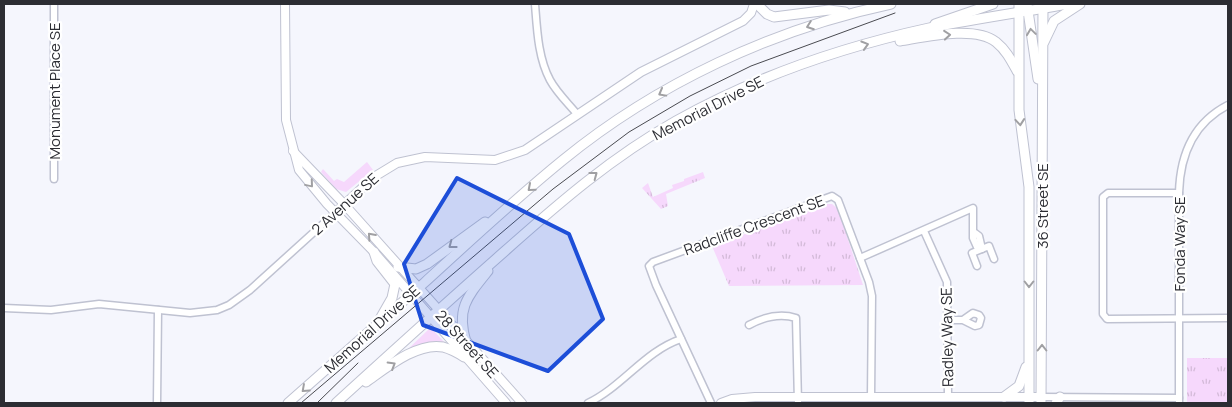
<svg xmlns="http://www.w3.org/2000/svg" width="1232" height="407" viewBox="0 0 1232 407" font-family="Manrope,sans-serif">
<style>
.grass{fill:#f6d8fc}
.park{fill:url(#park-tufts)}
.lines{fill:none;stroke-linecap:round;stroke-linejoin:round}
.minor-casing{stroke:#bfc2d1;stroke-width:9}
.tertiary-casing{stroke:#bfc2d1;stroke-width:10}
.secondary-casing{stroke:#bfc2d1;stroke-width:11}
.minor{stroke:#fff;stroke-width:6}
.tertiary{stroke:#fff;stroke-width:8}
.secondary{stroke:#fff;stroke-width:9}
.tram{stroke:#4a4b51;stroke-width:1}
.oneway{stroke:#a0a0a3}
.marked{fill:#1d4ed8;fill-opacity:0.2;stroke:#1d4ed8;stroke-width:4;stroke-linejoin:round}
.labels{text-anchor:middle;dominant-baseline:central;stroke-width:4.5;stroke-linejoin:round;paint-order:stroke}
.street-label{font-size:15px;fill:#2c2d33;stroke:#fff}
</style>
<defs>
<pattern id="park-tufts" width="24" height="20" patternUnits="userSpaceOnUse" patternTransform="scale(1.25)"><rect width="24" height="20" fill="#f6d8fc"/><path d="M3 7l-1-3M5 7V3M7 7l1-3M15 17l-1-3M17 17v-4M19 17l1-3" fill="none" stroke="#d3bad8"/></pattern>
</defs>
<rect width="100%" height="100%" fill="#f5f6fd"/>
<g class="grass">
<path d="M 367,162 L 373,170 L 346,192 L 336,189 L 321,172 L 323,169 L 334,181 L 337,179 L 344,182 Z"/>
<path d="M 429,329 L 432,329 L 444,342 L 405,352 Z"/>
</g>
<g class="park">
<path d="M 703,172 L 705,178 L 666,194 L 668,206 L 661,209 L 642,188 L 648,183 L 653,197 L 673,188 L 672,185 L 684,181 L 684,179 Z"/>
<path d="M 827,204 L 832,204 L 838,209 L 863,285 L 729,286 L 712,246 Z"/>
<rect x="1187" y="358" width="41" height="45"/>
</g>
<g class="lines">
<defs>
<g id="minor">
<path d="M 535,4 C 537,29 538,58 550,80 C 557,93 568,103 577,114"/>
<path d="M 54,179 L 54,4"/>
<path d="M 1179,193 L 1108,193 L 1103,197 L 1103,314 L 1107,319 L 1228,318"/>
<path d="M 924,231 L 947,282 L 948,397"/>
<path d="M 975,233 L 979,236 L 982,249"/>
<path d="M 860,258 L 973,208 L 973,238 L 977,247 L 981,248"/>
<path d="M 977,266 L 972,253 L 989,246 L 994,259"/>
<path d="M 4,308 L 51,310 L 99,304 L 190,313 L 217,310 L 229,305 L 250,290 L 335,213"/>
<path d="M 947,320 L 963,320 L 975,326 L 979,325 L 981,318 L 979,315 L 973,313 L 963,320"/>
<path d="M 749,325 C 764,317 780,313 796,318 L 798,403"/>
<path d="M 1041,397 L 1179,398"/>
<path d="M 157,403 L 158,310"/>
<path d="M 588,403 C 622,387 645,351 681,339"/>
<path d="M 711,403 L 656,285 L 649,266 L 653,262 L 832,196 L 838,200 L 869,282 L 872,296 L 871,397"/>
<path d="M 1179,403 L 1179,193 C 1180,155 1193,123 1228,105"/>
</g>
<g id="tertiary">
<path d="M 285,4 L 286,120 L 299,170 L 327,204 L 374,252 L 506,403"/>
<path d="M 293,151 L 344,204 L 522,403"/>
<path d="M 335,213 L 374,177 L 397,163 L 425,157 L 495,160 L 525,150 L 641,72 L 743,21 L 751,13 L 754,4"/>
<path d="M 721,403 L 732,399 L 755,397 L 1041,397"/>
</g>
<g id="secondary">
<path d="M 757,4 L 767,14 L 774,17 L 829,10 L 845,12"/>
<path d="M 1019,4 L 1019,110 L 1029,187 L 1029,403"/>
<path d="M 1027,4 L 1038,79"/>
<path d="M 935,24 L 993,4"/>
<path d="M 900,41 C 925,37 975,25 996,42 C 1006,50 1011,60 1017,71"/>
<path d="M 1044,42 L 1054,21 L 1080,4"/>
<path d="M 374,252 L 377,261 L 395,284 L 392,298 L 380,319"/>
<path d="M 398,267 L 416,269 L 427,264 L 485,222"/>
<path d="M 466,342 C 456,309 467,297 488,271"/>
<path d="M 366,382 C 386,368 417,342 443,347 C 450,349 458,353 464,357"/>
<path d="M 1004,397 L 1019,386 L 1026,367"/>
<path d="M 288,403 C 333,363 379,323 424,283 C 470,241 515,199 563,160 C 656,84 773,29 891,4"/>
<path d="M 336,403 C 392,352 448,301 505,251 C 559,203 612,157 676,121 C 753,78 842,47 929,28 C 975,19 1022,12 1068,4"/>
<path d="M 1041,403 L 1043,4"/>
<path d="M 1056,403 L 1060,397"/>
</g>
</defs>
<use href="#minor" class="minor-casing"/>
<use href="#tertiary" class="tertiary-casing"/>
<use href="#secondary" class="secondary-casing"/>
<use href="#minor" class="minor"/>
<use href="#tertiary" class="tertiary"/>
<use href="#secondary" class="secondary"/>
<g class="tram">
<path d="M 301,403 L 553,189 L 629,132 L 690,96 L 751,66 L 895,13"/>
<path d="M 317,403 L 358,363"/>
</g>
</g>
<defs><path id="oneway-chevron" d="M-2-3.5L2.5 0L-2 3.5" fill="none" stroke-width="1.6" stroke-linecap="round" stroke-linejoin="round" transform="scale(1.25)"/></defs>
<g class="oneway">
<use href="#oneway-chevron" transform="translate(810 26) rotate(160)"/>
<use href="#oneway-chevron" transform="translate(1031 32) rotate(-98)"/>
<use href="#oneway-chevron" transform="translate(947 35) rotate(-5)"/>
<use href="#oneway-chevron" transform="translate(865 45) rotate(-17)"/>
<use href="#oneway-chevron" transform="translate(662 93) rotate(151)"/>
<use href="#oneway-chevron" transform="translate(1020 122) rotate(85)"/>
<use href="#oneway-chevron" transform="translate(594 175) rotate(-37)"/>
<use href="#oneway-chevron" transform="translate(310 184) rotate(50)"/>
<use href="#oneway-chevron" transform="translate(531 188) rotate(139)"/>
<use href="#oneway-chevron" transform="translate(371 236) rotate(-132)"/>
<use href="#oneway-chevron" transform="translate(452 245) rotate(143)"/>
<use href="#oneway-chevron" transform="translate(1029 284) rotate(90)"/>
<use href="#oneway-chevron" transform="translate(1042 348) rotate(-90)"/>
<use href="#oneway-chevron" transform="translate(392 365) rotate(-31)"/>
<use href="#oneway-chevron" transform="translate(305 389) rotate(138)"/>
</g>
<path class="marked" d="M 457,178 L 569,234 L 603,319 L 548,371 L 423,325 L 404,264 Z"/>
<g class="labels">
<g class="street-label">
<text transform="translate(54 91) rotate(-90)">Monument Place SE</text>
<text transform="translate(708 108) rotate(-27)">Memorial Drive SE</text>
<text transform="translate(345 204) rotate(-42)">2 Avenue SE</text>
<text transform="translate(1042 206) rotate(-90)">36 Street SE</text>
<text transform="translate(754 225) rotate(-20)">Radcliffe Crescent SE</text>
<text transform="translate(1179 244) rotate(-90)">Fonda Way SE</text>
<text transform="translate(372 329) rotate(-42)">Memorial Drive SE</text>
<text transform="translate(947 337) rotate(-91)">Radley Way SE</text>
<text transform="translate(467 344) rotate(48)">28 Street SE</text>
</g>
</g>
<rect width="1232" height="407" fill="none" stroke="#2c2d33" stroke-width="10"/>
</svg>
